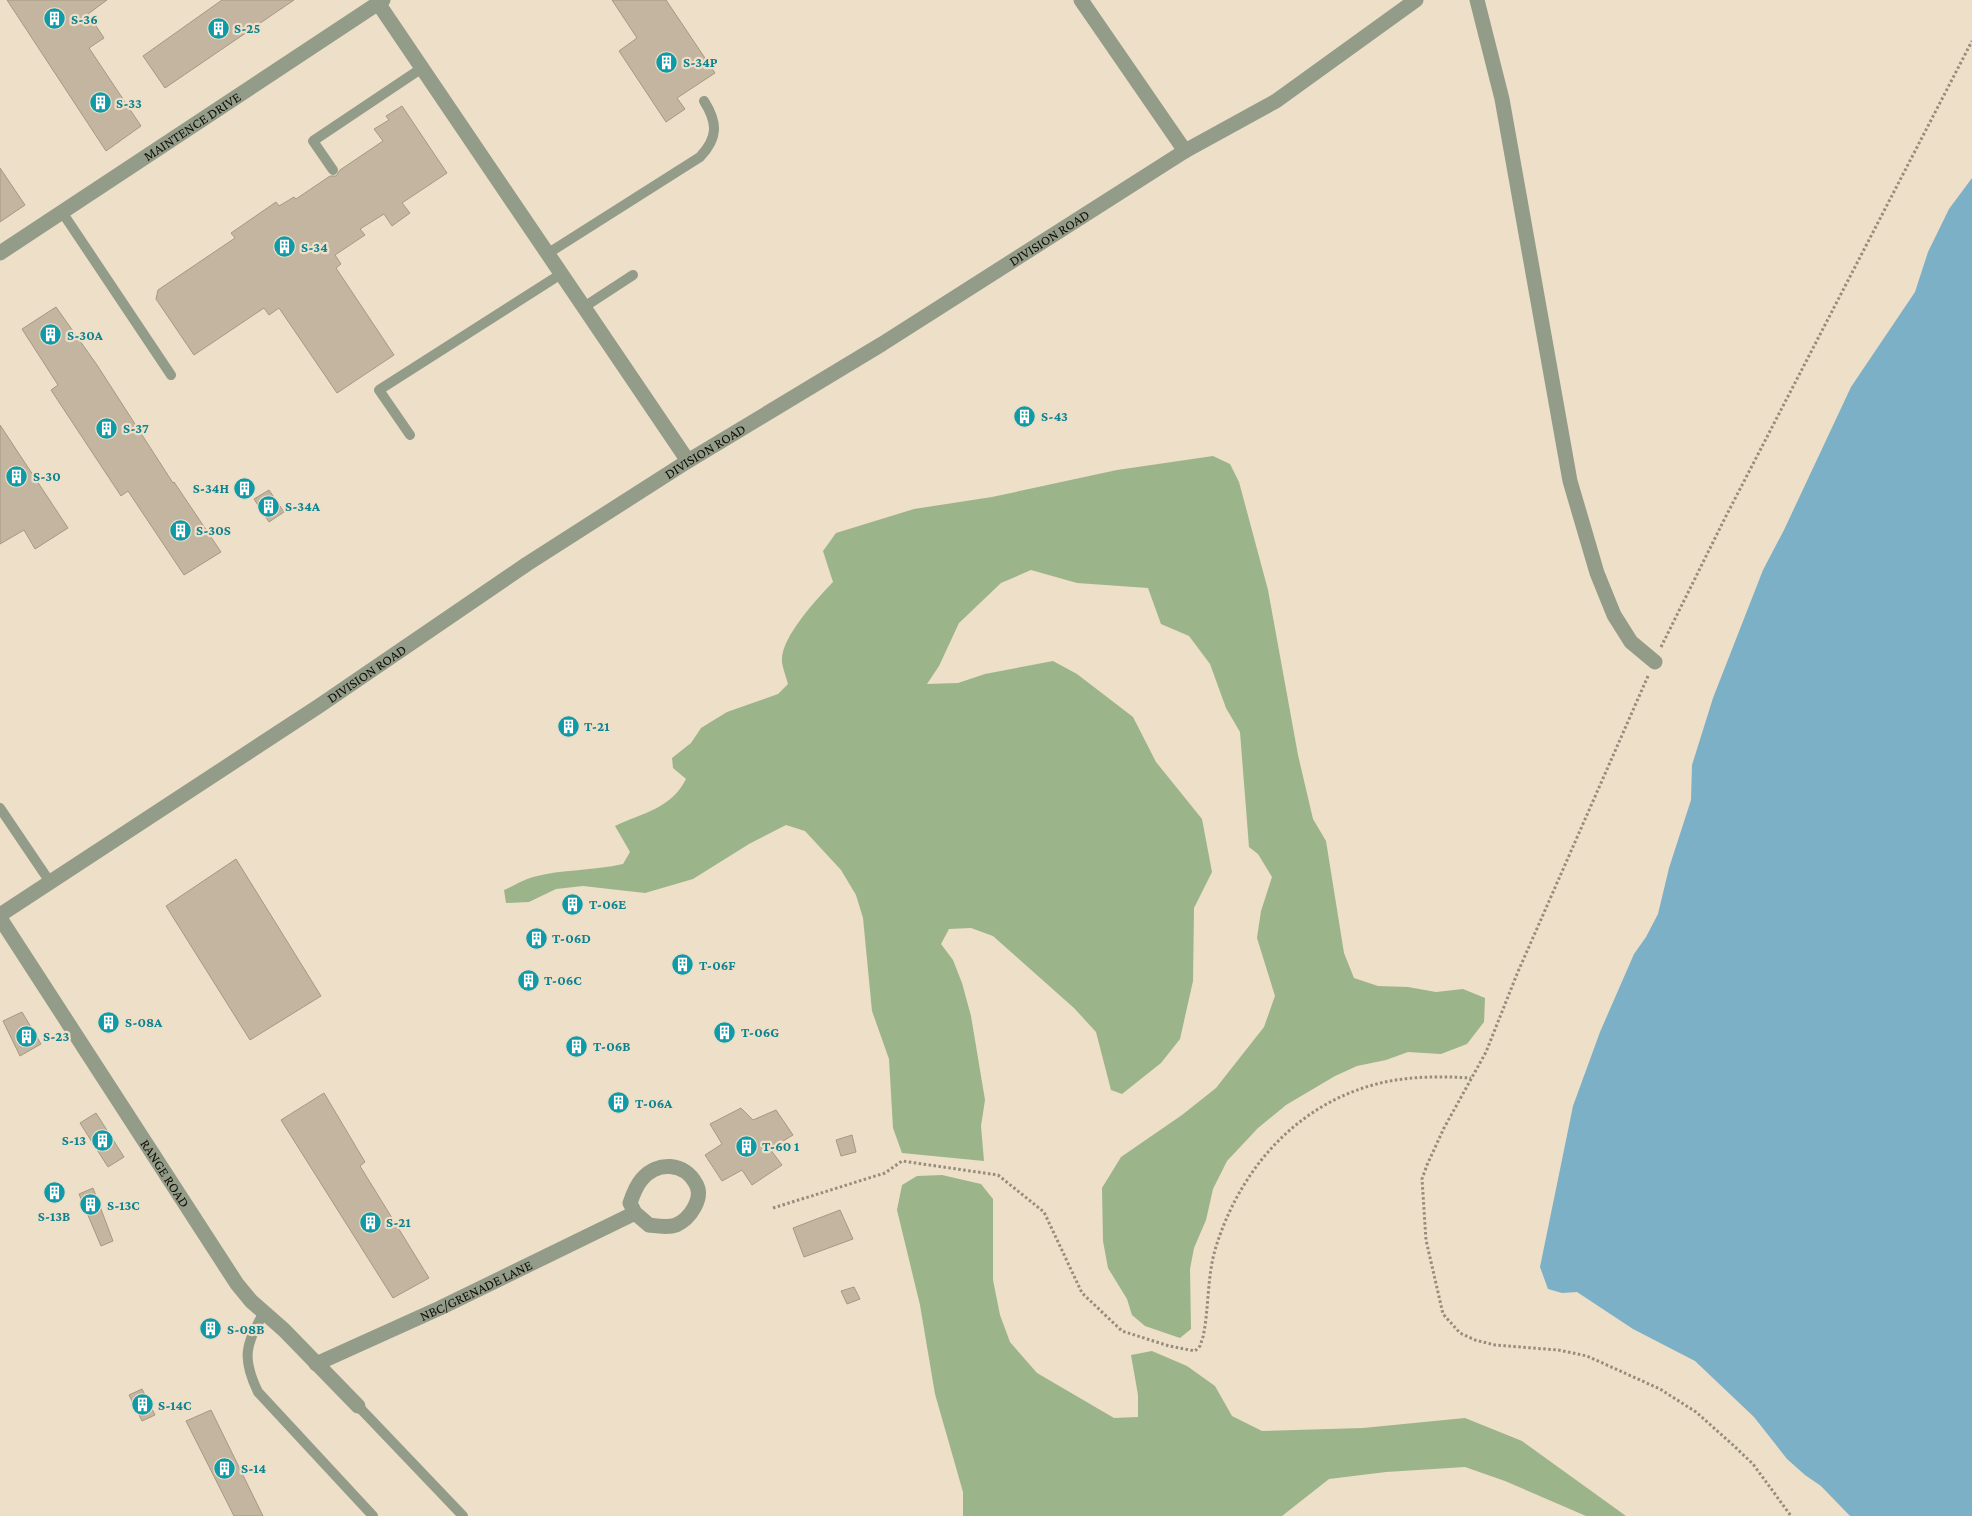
<svg xmlns="http://www.w3.org/2000/svg" width="1972" height="1516" viewBox="0 0 1972 1516" font-family="'Crimson Pro',serif">
<style>
.forest{fill:#9cb48a}
.water{fill:#7cb0c6}
.building{fill:#c3b59f;stroke:#a69883}
.lines{fill:none;stroke-linecap:round;stroke-linejoin:round}
.path{stroke:#968c7b;stroke-width:3;stroke-dasharray:2.5 2.5;stroke-linecap:butt}
.service{stroke:#939c89;stroke-width:10}
.minor{stroke:#939c89;stroke-width:15}
.labels{text-anchor:middle;dominant-baseline:central;stroke-width:4.5;stroke-linejoin:round;paint-order:stroke}
.culture-label{font-size:14px;font-weight:bold;fill:#0d838f;stroke:#eddfc8;text-anchor:start}
.street-label{font-size:14px;fill:#110c05;stroke:#eddfc8}
</style>
<rect width="100%" height="100%" fill="#eddfc8"/>
<g class="forest">
<path d="M 1213,456 L 1230,464 L 1239,482 L 1268,590 L 1298,755 L 1313,819 L 1326,841 L 1344,953 L 1354,978 L 1378,986 L 1408,987 L 1436,992 L 1463,989 L 1485,998 L 1484,1022 L 1467,1044 L 1441,1054 L 1408,1052 L 1386,1060 L 1357,1066 L 1335,1076 L 1286,1105 L 1258,1128 L 1227,1161 L 1213,1189 L 1206,1220 L 1194,1248 L 1190,1269 L 1191,1329 L 1180,1338 L 1145,1326 L 1132,1315 L 1127,1299 L 1108,1268 L 1103,1241 L 1102,1188 L 1121,1157 L 1182,1115 L 1216,1088 L 1264,1027 L 1275,996 L 1257,938 L 1261,911 L 1272,877 L 1258,854 L 1249,847 L 1240,732 L 1226,708 L 1210,664 L 1189,636 L 1161,624 L 1148,588 L 1077,583 L 1031,570 L 1001,583 L 959,623 L 939,666 L 927,684 L 958,683 L 985,674 L 1053,661 L 1077,674 L 1133,717 L 1156,762 L 1202,819 L 1212,872 L 1194,908 L 1193,981 L 1180,1039 L 1161,1063 L 1122,1094 L 1111,1090 L 1096,1032 L 1074,1008 L 993,936 L 971,928 L 949,929 L 941,944 L 953,960 L 962,983 L 971,1016 L 985,1100 L 981,1126 L 984,1161 L 902,1153 L 893,1128 L 889,1059 L 872,1011 L 863,918 L 856,895 L 841,870 L 805,831 L 786,825 L 749,844 L 693,879 L 645,893 L 583,886 L 556,889 L 529,902 L 506,903 L 504,890 C 513,886 523,880 533,877 C 562,869 593,871 623,864 L 630,852 L 615,826 C 644,812 671,809 686,779 L 673,768 L 672,758 L 691,743 L 701,728 L 727,712 L 778,694 L 788,684 C 786,677 783,669 782,662 C 780,638 817,599 833,582 L 823,551 L 836,533 L 914,509 L 992,497 L 1117,470 Z"/>
<path d="M 942,1175 L 981,1184 L 993,1199 L 993,1280 L 1000,1315 L 1010,1342 L 1037,1373 L 1114,1418 L 1138,1417 L 1138,1395 L 1131,1355 L 1152,1351 L 1187,1366 L 1215,1386 L 1232,1416 L 1262,1431 L 1363,1428 L 1465,1418 L 1522,1441 L 1626,1516 L 1586,1516 L 1505,1481 L 1465,1467 L 1386,1472 L 1329,1479 L 1282,1516 L 963,1516 L 963,1492 L 935,1394 L 920,1305 L 897,1210 L 902,1185 L 917,1176 Z"/>
</g>
<path class="water" d="M 1972,178 L 1972,1516 L 1850,1516 L 1821,1486 L 1805,1475 L 1787,1459 L 1754,1417 L 1695,1361 L 1633,1329 L 1577,1292 L 1562,1293 L 1548,1289 L 1540,1267 L 1573,1106 L 1600,1032 L 1634,954 L 1646,937 L 1658,914 L 1669,868 L 1691,800 L 1692,765 L 1713,698 L 1763,570 L 1784,530 L 1851,387 L 1915,292 L 1928,252 L 1949,209 Z"/>
<g class="building">
<path d="M 7,0 L 107,0 L 88,14 L 104,38 L 89,48 L 141,126 L 106,151 Z"/>
<path d="M 222,0 L 294,0 L 165,88 L 143,56 Z"/>
<path d="M 612,0 L 666,0 L 715,73 L 677,98 L 685,109 L 666,122 L 619,51 L 637,38 Z"/>
<path d="M 402,106 L 447,173 L 402,203 L 410,213 L 392,226 L 384,214 L 360,229 L 365,235 L 335,255 L 341,264 L 336,268 L 394,355 L 337,393 L 279,308 L 269,315 L 264,308 L 194,355 L 156,299 L 158,290 L 235,238 L 231,233 L 276,202 L 279,206 L 294,197 L 296,199 L 330,176 L 336,176 L 340,170 L 383,141 L 374,129 L 389,120 L 386,116 Z"/>
<path d="M 0,168 L 25,205 L 0,222 Z"/>
<path d="M 56,307 L 97,365 L 173,483 L 174,482 L 221,552 L 184,575 L 128,491 L 121,496 L 51,390 L 58,385 L 22,329 Z"/>
<path d="M 0,425 L 68,528 L 35,549 L 24,530 L 0,544 Z"/>
<path d="M 269,490 L 284,512 L 269,522 L 254,499 Z"/>
<path d="M 236,859 L 321,996 L 250,1040 L 166,906 Z"/>
<path d="M 22,1012 L 41,1044 L 20,1056 L 3,1021 Z"/>
<path d="M 324,1093 L 365,1162 L 360,1166 L 429,1278 L 393,1298 L 281,1120 Z"/>
<path d="M 741,1108 L 753,1120 L 776,1110 L 793,1135 L 770,1149 L 782,1165 L 752,1185 L 742,1170 L 722,1181 L 705,1155 L 722,1144 L 710,1124 Z"/>
<path d="M 96,1113 L 124,1157 L 108,1167 L 80,1123 Z"/>
<path d="M 852,1135 L 856,1152 L 841,1156 L 836,1140 Z"/>
<path d="M 93,1188 L 113,1241 L 101,1246 L 79,1194 Z"/>
<path d="M 840,1210 L 853,1239 L 804,1257 L 793,1228 Z"/>
<path d="M 854,1287 L 860,1299 L 847,1304 L 841,1291 Z"/>
<path d="M 142,1389 L 155,1415 L 142,1421 L 129,1395 Z"/>
<path d="M 211,1410 L 263,1516 L 234,1516 L 186,1421 Z"/>
</g>
<g class="lines">
<g class="path">
<path d="M 1661,647 L 1725,518 L 1972,41"/>
<path d="M 1648,676 L 1517,974 L 1486,1052 L 1444,1128 L 1427,1165 L 1422,1179 L 1426,1240 L 1443,1314 L 1460,1333 L 1475,1340 L 1495,1345 L 1558,1350 L 1587,1356 L 1660,1389 L 1696,1412 L 1733,1445 L 1753,1464 L 1791,1516"/>
<path d="M 773,1208 L 885,1173 L 902,1161 L 998,1175 L 1044,1212 L 1082,1293 L 1122,1331 L 1169,1346 L 1195,1351 L 1200,1346 L 1203,1337 C 1209,1309 1207,1278 1215,1250 C 1238,1173 1293,1107 1373,1085 C 1405,1076 1438,1076 1471,1078"/>
</g>
<g class="service">
<path d="M 333,170 L 313,141 L 422,68"/>
<path d="M 62,212 L 171,375"/>
<path d="M 547,254 L 700,157 C 718,138 718,123 704,101"/>
<path d="M 584,307 L 633,275"/>
<path d="M 410,435 L 379,390 L 561,274"/>
<path d="M 0,808 L 50,882"/>
<path d="M 264,1312 C 246,1345 241,1357 258,1392 L 373,1516"/>
<path d="M 358,1406 L 463,1516"/>
</g>
<g class="minor">
<path d="M 1081,0 L 1185,151"/>
<path d="M 1477,0 L 1502,99 L 1570,481 L 1597,573 L 1614,615 L 1631,642 L 1655,662"/>
<path d="M 378,3 L 688,461"/>
<path id="s1" d="M 0,253 L 383,0"/>
<path id="s2" d="M 0,915 L 319,706 L 527,564 L 688,461 L 882,344 L 1185,151 L 1276,101 L 1416,0"/>
<path id="s3" d="M 0,918 L 237,1284 L 251,1301 L 284,1330 L 358,1406"/>
<path id="s4" d="M 316,1364 L 440,1308 L 635,1213 L 649,1225 C 657,1226 668,1228 676,1225 C 690,1219 704,1198 696,1184 C 685,1162 657,1161 642,1179 C 636,1186 633,1194 630,1203 L 635,1213"/>
</g>
</g>
<defs>
<symbol id="building-disc" viewBox="-11 -11 22 22"><circle r="9.5" fill="#0f9aa8" stroke="#eddfc8"/><path d="M-4-6H4V6H1V3H-1V6H-4ZM-2.5-4.3h1.7v1.8h-1.7ZM.8-4.3h1.7v1.8H.8ZM-2.5-1h1.7V.8h-1.7ZM.8-1h1.7V.8H.8Z" fill="#fff"/></symbol>
</defs>
<g fill-rule="evenodd">
<use href="#building-disc" x="42" y="6" width="25" height="25"/>
<use href="#building-disc" x="206" y="16" width="25" height="25"/>
<use href="#building-disc" x="654" y="50" width="25" height="25"/>
<use href="#building-disc" x="88" y="90" width="25" height="25"/>
<use href="#building-disc" x="272" y="234" width="25" height="25"/>
<use href="#building-disc" x="38" y="322" width="25" height="25"/>
<use href="#building-disc" x="1012" y="404" width="25" height="25"/>
<use href="#building-disc" x="94" y="416" width="25" height="25"/>
<use href="#building-disc" x="4" y="464" width="25" height="25"/>
<use href="#building-disc" x="232" y="476" width="25" height="25"/>
<use href="#building-disc" x="256" y="494" width="25" height="25"/>
<use href="#building-disc" x="168" y="518" width="25" height="25"/>
<use href="#building-disc" x="556" y="714" width="25" height="25"/>
<use href="#building-disc" x="560" y="892" width="25" height="25"/>
<use href="#building-disc" x="524" y="926" width="25" height="25"/>
<use href="#building-disc" x="670" y="952" width="25" height="25"/>
<use href="#building-disc" x="516" y="968" width="25" height="25"/>
<use href="#building-disc" x="96" y="1010" width="25" height="25"/>
<use href="#building-disc" x="712" y="1020" width="25" height="25"/>
<use href="#building-disc" x="14" y="1024" width="25" height="25"/>
<use href="#building-disc" x="564" y="1034" width="25" height="25"/>
<use href="#building-disc" x="606" y="1090" width="25" height="25"/>
<use href="#building-disc" x="90" y="1128" width="25" height="25"/>
<use href="#building-disc" x="734" y="1134" width="25" height="25"/>
<use href="#building-disc" x="42" y="1180" width="25" height="25"/>
<use href="#building-disc" x="78" y="1192" width="25" height="25"/>
<use href="#building-disc" x="358" y="1210" width="25" height="25"/>
<use href="#building-disc" x="198" y="1316" width="25" height="25"/>
<use href="#building-disc" x="130" y="1392" width="25" height="25"/>
<use href="#building-disc" x="212" y="1456" width="25" height="25"/>
</g>
<g class="labels">
<g class="culture-label">
<text x="71" y="19">S-36</text>
<text x="234" y="28">S-25</text>
<text x="683" y="62">S-34P</text>
<text x="116" y="103">S-33</text>
<text x="301" y="247">S-34</text>
<text x="67" y="335">S-30A</text>
<text x="1041" y="416">S-43</text>
<text x="123" y="428">S-37</text>
<text x="33" y="476">S-30</text>
<text x="229" y="488" text-anchor="end">S-34H</text>
<text x="285" y="506">S-34A</text>
<text x="196" y="530">S-30S</text>
<text x="584" y="726">T-21</text>
<text x="589" y="904">T-06E</text>
<text x="552" y="938">T-06D</text>
<text x="699" y="965">T-06F</text>
<text x="544" y="980">T-06C</text>
<text x="125" y="1022">S-08A</text>
<text x="741" y="1032">T-06G</text>
<text x="43" y="1036">S-23</text>
<text x="593" y="1046">T-06B</text>
<text x="635" y="1103">T-06A</text>
<text x="86" y="1140" text-anchor="end">S-13</text>
<text x="762" y="1146">T-60 1</text>
<text x="107" y="1205">S-13C</text>
<text x="54" y="1216" text-anchor="middle">S-13B</text>
<text x="386" y="1222">S-21</text>
<text x="227" y="1329">S-08B</text>
<text x="158" y="1405">S-14C</text>
<text x="241" y="1468">S-14</text>
</g>
<g class="street-label">
<text stroke="none"><textPath href="#s1" startOffset="230">MAINTENCE DRIVE</textPath></text>
<text stroke="none"><textPath href="#s2" startOffset="1249">DIVISION ROAD</textPath></text>
<text stroke="none"><textPath href="#s2" startOffset="844">DIVISION ROAD</textPath></text>
<text stroke="none"><textPath href="#s2" startOffset="439">DIVISION ROAD</textPath></text>
<text stroke="none"><textPath href="#s3" startOffset="304">RANGE ROAD</textPath></text>
<text stroke="none"><textPath href="#s4" startOffset="176">NBC/GRENADE LANE</textPath></text>
</g>
</g>
</svg>
